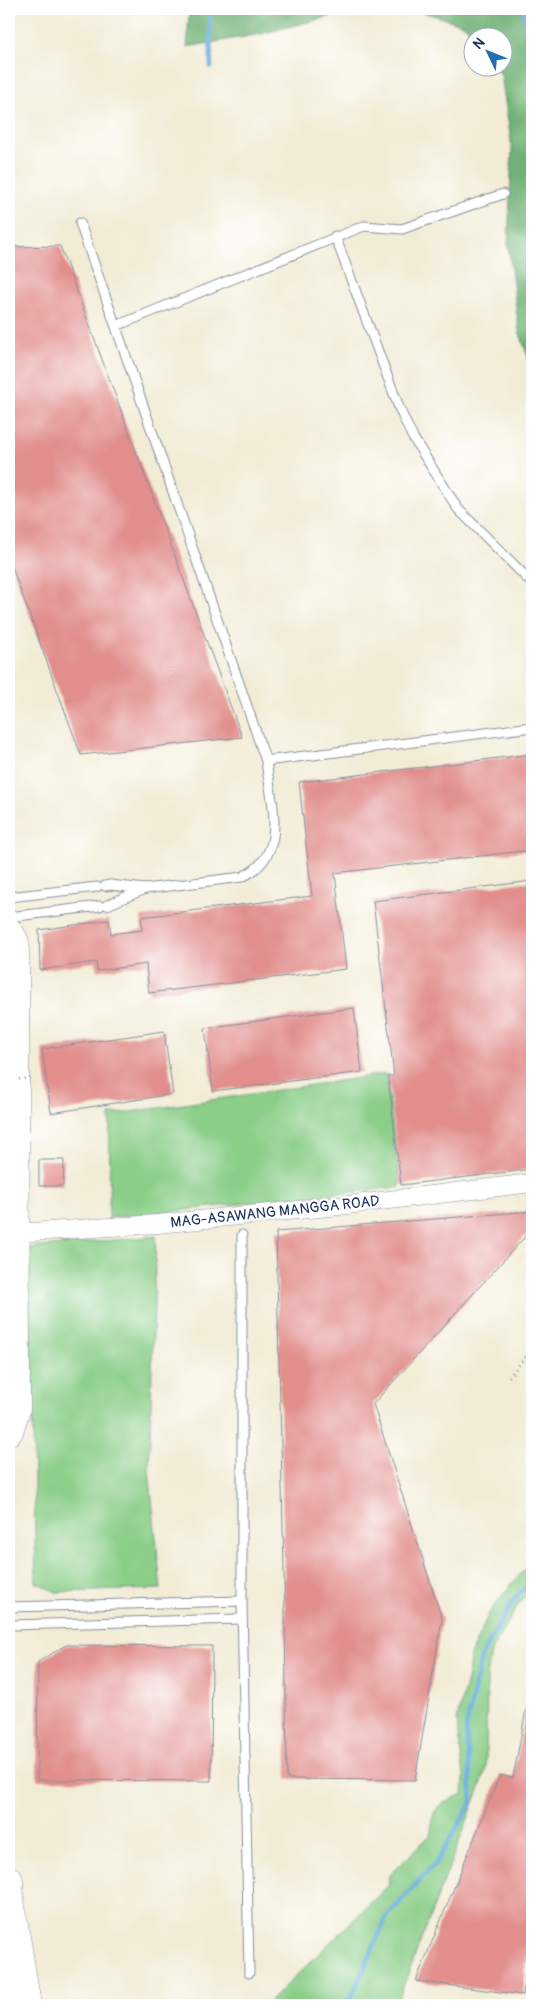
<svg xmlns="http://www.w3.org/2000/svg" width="541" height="2014" viewBox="0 0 541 2014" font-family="Pangolin,sans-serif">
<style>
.green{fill:#8ace88;stroke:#527e73}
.forest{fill:#6fb174;stroke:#457069}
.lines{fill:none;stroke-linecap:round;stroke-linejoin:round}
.stream{stroke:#62a9d9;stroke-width:4.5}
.building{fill:#e18e8c}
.service-casing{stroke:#868e9a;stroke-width:11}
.minor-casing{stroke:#868e9a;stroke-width:19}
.trunk-casing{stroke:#868e9a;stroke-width:29}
.path{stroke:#868e9a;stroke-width:2.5;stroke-dasharray:1 4;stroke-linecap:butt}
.service{stroke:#fff;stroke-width:9}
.minor{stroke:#fff;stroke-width:18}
.trunk{stroke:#fff;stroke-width:28}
.path-bridge{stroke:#868e9a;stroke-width:2.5;stroke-dasharray:1 4;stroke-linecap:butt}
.labels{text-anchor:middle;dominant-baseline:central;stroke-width:4.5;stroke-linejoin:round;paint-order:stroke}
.street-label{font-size:15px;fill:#1b2f5e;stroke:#fff}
</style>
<rect width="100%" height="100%" fill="#fff"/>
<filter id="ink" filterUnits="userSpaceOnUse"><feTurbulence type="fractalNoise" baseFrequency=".02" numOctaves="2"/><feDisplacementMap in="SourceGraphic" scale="10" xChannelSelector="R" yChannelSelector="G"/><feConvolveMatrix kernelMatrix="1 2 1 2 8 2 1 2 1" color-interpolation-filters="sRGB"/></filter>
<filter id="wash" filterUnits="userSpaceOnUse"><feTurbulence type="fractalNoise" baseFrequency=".0096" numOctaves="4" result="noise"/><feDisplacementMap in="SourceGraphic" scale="20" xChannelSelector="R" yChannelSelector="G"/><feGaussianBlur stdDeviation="1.12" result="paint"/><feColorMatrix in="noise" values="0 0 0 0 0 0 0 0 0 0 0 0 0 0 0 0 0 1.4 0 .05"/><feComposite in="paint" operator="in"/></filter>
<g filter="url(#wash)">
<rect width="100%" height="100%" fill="#f2ecd6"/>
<g class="green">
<path d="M 386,1074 L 400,1187 L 109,1218 L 110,1115 Z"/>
<path d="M 156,1236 L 149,1469 L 161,1589 L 56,1592 L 36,1582 L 29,1248 Z"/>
<path d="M 532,1566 L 532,1591 L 521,1600 L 492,1649 L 487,1676 L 486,1769 L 481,1785 L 396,2005 L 266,2005 L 388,1886 L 389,1876 L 430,1835 L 434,1813 L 438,1807 L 444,1802 L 463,1794 L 464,1776 L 458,1734 L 457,1719 L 469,1671 L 470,1655 L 489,1613 L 505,1592 L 523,1571 Z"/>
</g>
<g class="forest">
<path d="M 189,9 L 360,9 L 261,34 L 187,47 Z"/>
<path d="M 412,9 L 532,9 L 532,369 L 519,331 L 508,245 L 512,148 L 501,75 L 496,68 L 504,68 L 504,38 L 474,37 L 465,25 Z"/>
</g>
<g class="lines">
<g class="stream">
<path d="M 210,9 L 211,67"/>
<path d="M 523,9 L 532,77"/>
<path d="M 532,121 L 532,224"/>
<path d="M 344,2005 L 353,1994 L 387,1916 L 438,1860 L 472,1802 L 466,1728 L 482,1654 L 515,1598 L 532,1581"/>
</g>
</g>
<g id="blocks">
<g class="building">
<path d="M 60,246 L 242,737 L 81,755 L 9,559 L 9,247 Z"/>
<path d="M 532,754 L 532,850 L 335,873 L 346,969 L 149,993 L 146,964 L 97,971 L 96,962 L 40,970 L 39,930 L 109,920 L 111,934 L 142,930 L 141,917 L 312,896 L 299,782 Z"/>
<path d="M 532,881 L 532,1169 L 401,1185 L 388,1076 L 394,1076 L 373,901 Z"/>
<path d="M 354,1008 L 362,1072 L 213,1091 L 205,1028 Z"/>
<path d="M 164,1031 L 173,1094 L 51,1113 L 42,1049 Z"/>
<path d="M 39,1160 L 64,1160 L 63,1186 L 39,1186 Z"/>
<path d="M 532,1211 L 532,1229 L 373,1404 L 442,1619 L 415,1780 L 287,1779 L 285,1613 L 276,1232 Z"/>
<path d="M 66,1645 L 212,1646 L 211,1781 L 37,1780 L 38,1662 Z"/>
<path d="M 526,1710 L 532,1710 L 532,1935 L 529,1943 L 523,1995 L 416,1981 L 500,1775 L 513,1778 Z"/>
</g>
</g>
</g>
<g filter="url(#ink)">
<use href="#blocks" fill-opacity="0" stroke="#868e9a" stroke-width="1"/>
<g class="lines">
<defs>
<g id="service">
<path d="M 80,223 L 266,761 C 271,803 290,855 242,877 L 145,889 L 110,885 L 105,886"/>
<path d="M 335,236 L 400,410 L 412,436 L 458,509 L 532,583"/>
<path d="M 116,326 L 364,226 L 402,229 L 503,194"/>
<path d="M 266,761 L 532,727"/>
<path d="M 9,897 L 97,887"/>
<path d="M 107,905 L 145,889"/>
<path d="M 9,917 L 100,906"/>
<path d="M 242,1235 L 242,1601 L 249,1973"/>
<path d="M 9,1607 L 242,1601"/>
<path d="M 9,1625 L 242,1619"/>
</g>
<path id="minor" d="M 16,1233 L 157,1224 L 339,1206 L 532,1183"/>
<g id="trunk">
<path d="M 9,932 L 15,942 L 16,1409 L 9,1431"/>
<path d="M 9,1880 L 10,1900 L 27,2005"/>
</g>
</defs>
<use href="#service" class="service-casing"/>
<use href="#minor" class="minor-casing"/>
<use href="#trunk" class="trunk-casing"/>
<path class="path" d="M 509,1377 L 532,1349"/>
<use href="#service" class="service"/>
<use href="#minor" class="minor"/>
<use href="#trunk" class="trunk"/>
<path class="path-bridge" d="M 9,1080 L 33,1078"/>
</g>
</g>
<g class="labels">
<g class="street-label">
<text transform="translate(275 1212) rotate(-6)">MAG-ASAWANG MANGGA ROAD</text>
</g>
</g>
<rect width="541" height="2014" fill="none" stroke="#fff" stroke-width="30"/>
<g transform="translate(488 52) rotate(313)"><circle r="24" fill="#ffffff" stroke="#a4acbf"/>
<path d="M0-4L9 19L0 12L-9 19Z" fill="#1f6fb2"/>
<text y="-8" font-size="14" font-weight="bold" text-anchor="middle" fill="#1b2f5e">N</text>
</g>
</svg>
